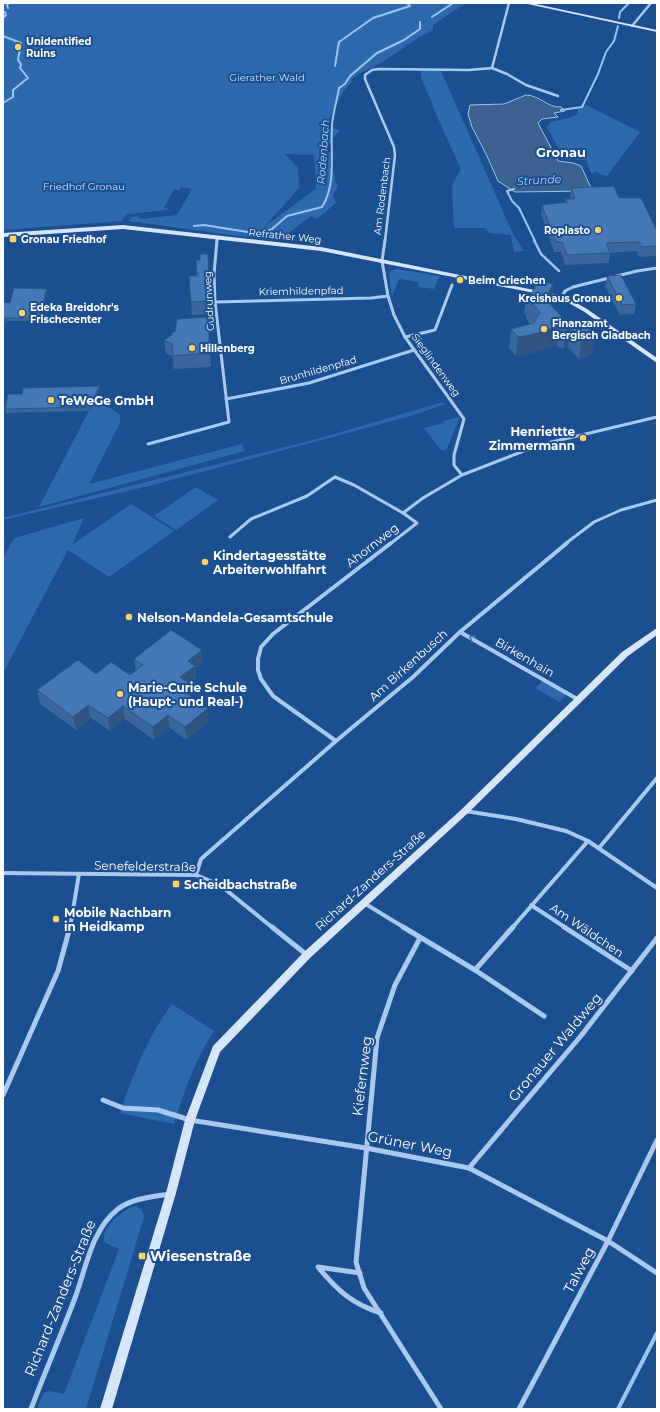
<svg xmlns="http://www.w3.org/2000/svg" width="660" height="1412" viewBox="0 0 660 1412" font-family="Montserrat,sans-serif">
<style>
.green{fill:#2e69ad;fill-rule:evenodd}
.water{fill:#3c6290;stroke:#9cc4f0}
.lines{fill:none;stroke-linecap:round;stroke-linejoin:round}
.stream-far2{stroke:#9cc4f0;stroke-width:2}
.stream-far1{stroke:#9cc4f0;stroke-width:2.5}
.stream{stroke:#9cc4f0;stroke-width:4}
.street-far3{stroke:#a9c9ee;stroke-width:2.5}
.street-far2{stroke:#a9c9ee;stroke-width:3}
.street-far1{stroke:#a9c9ee;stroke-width:4}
.street{stroke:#a9c9ee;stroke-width:5}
.secondary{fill:#d6e6fa;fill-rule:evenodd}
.wall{fill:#3a679d}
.shaded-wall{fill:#305480}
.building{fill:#4478b7;stroke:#305480}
.oneway{stroke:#4674ac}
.poi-dot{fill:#ffd166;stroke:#1b4f8f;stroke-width:1.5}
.labels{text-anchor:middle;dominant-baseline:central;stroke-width:4;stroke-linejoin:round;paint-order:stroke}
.far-poi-label{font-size:10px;font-weight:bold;fill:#fff;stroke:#1b4f8f;text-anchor:start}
.far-park-label{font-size:10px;fill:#cfe3fa;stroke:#1b4f8f}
.far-street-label{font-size:10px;fill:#fff;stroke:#1b4f8f}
.far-water-label{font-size:11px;font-style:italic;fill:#b5d3f5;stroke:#1b4f8f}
.poi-label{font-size:12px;font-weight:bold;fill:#fff;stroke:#1b4f8f;text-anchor:start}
.street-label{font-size:12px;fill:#fff;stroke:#1b4f8f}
.far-district-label{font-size:13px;font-weight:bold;fill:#fff;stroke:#1b4f8f}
.near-street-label{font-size:14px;fill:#fff;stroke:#1b4f8f}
.near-poi-label{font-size:14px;font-weight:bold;fill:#fff;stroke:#1b4f8f;text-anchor:start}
</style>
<rect width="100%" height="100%" fill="#1b4f8f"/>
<g class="green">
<path d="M 3,3 L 466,3 L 433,25 L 433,30 C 412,40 395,55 375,66 C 364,72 362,70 351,80 L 352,82 L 344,90 L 329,120 L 329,125 L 340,131 C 332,137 330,142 328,152 L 331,153 L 330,166 L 335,176 L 335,182 L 338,186 L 333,195 L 336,203 L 317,219 L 311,216 L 281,239 L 268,238 L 270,240 L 128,221 L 132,217 L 139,216 L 140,219 L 177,215 L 192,189 L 181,187 L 179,190 L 174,189 L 164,208 L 168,208 L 167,210 L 129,214 L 126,215 L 122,221 L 3,230 ZM 285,154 L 314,155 L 316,189 L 265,226 L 299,188 L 298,168 Z"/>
<path d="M 421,71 L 441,71 L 513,234 L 524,251 L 514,252 L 511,235 L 489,233 L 486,228 L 454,228 L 452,189 L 453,183 L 461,169 L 440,123 L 421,77 Z"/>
<path d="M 586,105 L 640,132 L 607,176 L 599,174 L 598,172 L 591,173 L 586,160 L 569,159 L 563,157 L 547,127 L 550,122 L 568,118 L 578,114 L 577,110 Z"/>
<path d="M 396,269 L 440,276 L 434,289 L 418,287 L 419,282 L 399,279 L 392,297 L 389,274 L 390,271 Z"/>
<path d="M 443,402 L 445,404 L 414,415 L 340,435 L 149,486 L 3,520 L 3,518 L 317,439 Z"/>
<path d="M 93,403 C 104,405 112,407 120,415 L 120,423 L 89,484 L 242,444 L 245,451 L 39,507 Z"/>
<path d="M 460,417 L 446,451 L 441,450 L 424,428 L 444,423 L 443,421 Z"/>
<path d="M 196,487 L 218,500 L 176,530 L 154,516 Z"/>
<path d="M 131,504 L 174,531 L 109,577 L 68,550 L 3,673 L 3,558 L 14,538 L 84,518 L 72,545 Z"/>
<path d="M 543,681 L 566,695 L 559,702 L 535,688 Z"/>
<path d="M 172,1004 L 214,1031 C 195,1060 184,1091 174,1124 L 120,1113 C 133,1074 147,1038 172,1004 Z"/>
<path d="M 136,1206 L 142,1210 L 144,1217 L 86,1409 L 37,1409 C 45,1389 43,1389 64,1394 L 119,1249 L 105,1243 C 98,1229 124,1208 136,1206 Z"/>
</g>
<path class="water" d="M 526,95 C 539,95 548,108 561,107 L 565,111 L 554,113 L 558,117 L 542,119 L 538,123 L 558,161 L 573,163 L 581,166 L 591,188 L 589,191 L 515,192 L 498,181 L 487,156 L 472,127 L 468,114 L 470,105 L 504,104 Z"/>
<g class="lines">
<g class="stream-far2">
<path d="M 8,8 L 7,5 L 9,3"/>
<path d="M 432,17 L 453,3"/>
<path d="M 3,18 L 6,15 L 5,12"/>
<path d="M 619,18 L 620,12 L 629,3"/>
<path d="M 3,36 L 21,43 L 18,60 L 21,64 L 20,68 L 28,78 L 13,90 L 13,97 L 3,103"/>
<path d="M 335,66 L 339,42 L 373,18 L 410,6 L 407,3"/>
<path d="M 561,110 L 582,107 L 598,74 L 606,52 L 614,41 L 618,26"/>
<path d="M 514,189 L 507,191 L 512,201 L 519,208 L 535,241"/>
<path d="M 194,226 L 204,225 L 254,233"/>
<path d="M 260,233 L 272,229 L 287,216 L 322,207 C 337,184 330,151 332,125 C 333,113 337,100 339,88 L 345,84 L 350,76 L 377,53 L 404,40 L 420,29 L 420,22"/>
</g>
<path class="stream-far1" d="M 534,240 L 541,254 L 559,271"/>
<path class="stream" d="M 618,1409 L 657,1333"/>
<g class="street-far3">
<path d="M 632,26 L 651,3"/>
<path d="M 492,68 L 509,3"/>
<path d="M 217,241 L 217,238"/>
<path d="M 385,241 L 395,155 L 394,147 L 365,79 L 365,75 L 372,70 L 379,69 L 469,70 L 492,68 L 507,74 L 526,85 L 558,96"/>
</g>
<g class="street-far2">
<path d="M 385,240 L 382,261 L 388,296 L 394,315 L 405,337 L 464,419 L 454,455 L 454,465 L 462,475"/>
<path d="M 562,297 L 565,291 L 573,287 L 637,271 L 657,268"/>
<path d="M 215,302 L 371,298 L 388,296"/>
<path d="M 405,337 L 435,330 L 452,285"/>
<path d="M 226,399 L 309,383 L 414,350"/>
<path d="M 148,444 L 229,422 L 215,302 L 214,274 L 217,240"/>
<path d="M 230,537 L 251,519 L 307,496 L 335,477 L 354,485 L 403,513"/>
<path d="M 390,544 L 417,523 L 403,513 L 423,498 L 462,475 L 539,445 L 657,417"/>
<path d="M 565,544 L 594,522 L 621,510 L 657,500"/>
</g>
<g class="street-far1">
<path d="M 460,632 L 579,700"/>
<path d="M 336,741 L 273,696 L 261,679 L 258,670 L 258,659 L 261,647 L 273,634 L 391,543"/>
<path d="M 465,811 L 516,819 L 566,831 L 588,841 L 657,888"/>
<path d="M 599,848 L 657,778"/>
<path d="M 3,873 L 196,875 L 220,885 L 273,928"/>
<path d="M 196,875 L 201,859 L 336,741 L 413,677 L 460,632 L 567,543"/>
<path d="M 364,903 L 405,928"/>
<path d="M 531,905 L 566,928"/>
<path d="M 70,928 L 79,874"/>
<path d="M 512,928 L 588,841"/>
</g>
<g class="street">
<path d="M 272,927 L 307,955"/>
<path d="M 403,927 L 475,970"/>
<path d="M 513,927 L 475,970 L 544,1016"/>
<path d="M 564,927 L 632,971"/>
<path d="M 420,938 L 395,985 L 377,1038 L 356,1262 L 364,1288 L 441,1409"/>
<path d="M 3,1095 L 58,971 L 70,927"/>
<path d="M 103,1100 L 123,1108 L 158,1110 L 190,1120 L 366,1148 L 469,1168 L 608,1241 L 657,1273"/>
<path d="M 469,1168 L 580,1037 L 657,938"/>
<path d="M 360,1273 L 318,1267 C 337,1290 352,1304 381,1313"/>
<path d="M 31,1409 C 45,1372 61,1335 75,1298 C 86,1269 91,1230 118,1209 C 132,1198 153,1197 170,1194"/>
<path d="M 519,1409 L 608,1241 L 657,1140"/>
</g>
<g class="secondary">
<path d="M 523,3 L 531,3 L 657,30 L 657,32 Z"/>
<path d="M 123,225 L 321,247 L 564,296 L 587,309 L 657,358 L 657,363 L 583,311 L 560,298 L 321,251 L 123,229 L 3,237 L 3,233 Z"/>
<path d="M 657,628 L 657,635 L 628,656 L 468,813 L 310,958 L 220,1052 L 195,1120 L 176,1193 L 112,1409 L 100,1409 L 166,1193 L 185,1120 L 213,1046 L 304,952 L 462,809 L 622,652 Z"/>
</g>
</g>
<g class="wall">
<path d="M 571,188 L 619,198 L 657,231 L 657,256 L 639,257 L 637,251 L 610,253 L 609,263 L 565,265 L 561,252 L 554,252 L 541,214 L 542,205 L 565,202 L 565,199 L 570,199 L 570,198 Z"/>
<path d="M 208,254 L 210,314 L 192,315 L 189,276 L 197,276 L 200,260 Z"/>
<path d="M 607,276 L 636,304 L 634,314 L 620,315 L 605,286 Z"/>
<path d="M 553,284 L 551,303 L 550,304 L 564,319 L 595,336 L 591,355 L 579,359 L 568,347 L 563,349 L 560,348 L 557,345 L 529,354 L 516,356 L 509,348 L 511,329 L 530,324 L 526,318 L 526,315 L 524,313 L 527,294 L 532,293 Z"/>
<path d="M 47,289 L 48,292 L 40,321 L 6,321 L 4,327 L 3,327 L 3,302 L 10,303 Z"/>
<path d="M 208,317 L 211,367 L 174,369 L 173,357 L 166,353 L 164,340 L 175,332 Z"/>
<path d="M 101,390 L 89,411 L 6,413 L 5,409 L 22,394 Z"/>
<path d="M 134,659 L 203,663 L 195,669 L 196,679 L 190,684 L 191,697 L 209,721 L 187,740 L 170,728 L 154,740 L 125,719 L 110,731 L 91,718 L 76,730 L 40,704 L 37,690 L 96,674 L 130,675 L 136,671 Z"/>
</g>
<g class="shaded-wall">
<path d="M 553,284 L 551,303 L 542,318 L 545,299 Z"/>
<path d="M 47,289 L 48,292 L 40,321 L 39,318 Z"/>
<path d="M 5,318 L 6,321 L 4,327 L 3,324 Z"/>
<path d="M 560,326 L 557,345 L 529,354 L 516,356 L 518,337 Z"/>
<path d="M 571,328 L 568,347 L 563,349 L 566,330 Z"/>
<path d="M 595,336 L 591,355 L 579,359 L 582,339 Z"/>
<path d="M 100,386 L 101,390 L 89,411 L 89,407 Z"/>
<path d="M 202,650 L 203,663 L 195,669 L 196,679 L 182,690 L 180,677 L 188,661 Z"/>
<path d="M 190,684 L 191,697 L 182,690 Z"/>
<path d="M 88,705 L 91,718 L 76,730 L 73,717 Z"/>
<path d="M 123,706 L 125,719 L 110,731 L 108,718 Z"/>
<path d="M 208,708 L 209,721 L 187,740 L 185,727 Z"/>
<path d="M 168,715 L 170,728 L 154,740 L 153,727 Z"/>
</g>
<g class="building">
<path d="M 614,186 L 619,198 L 641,198 L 657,231 L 657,246 L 641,247 L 639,242 L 606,243 L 610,253 L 567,255 L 562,242 L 556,242 L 542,205 L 567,202 L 565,199 L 575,199 L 571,188 Z"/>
<path d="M 200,254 L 208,254 L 210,301 L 191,302 L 189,276 L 197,276 L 196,260 L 200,260 Z"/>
<path d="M 621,275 L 636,304 L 622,305 L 607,276 Z"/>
<path d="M 538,280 L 553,284 L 545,299 L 564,319 L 583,323 L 595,336 L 582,339 L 571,328 L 566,330 L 563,329 L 560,326 L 531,335 L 518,337 L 511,329 L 534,323 L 540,312 L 528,299 L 529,297 L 527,294 L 532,293 Z"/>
<path d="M 14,288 L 47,289 L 39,318 L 5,318 L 3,324 L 3,302 L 10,303 Z"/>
<path d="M 208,317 L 210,353 L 173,356 L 172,344 L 164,340 L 172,335 L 172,332 L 175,332 L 177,319 Z"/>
<path d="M 100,386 L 89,407 L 5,409 L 8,394 L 22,394 L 23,388 Z"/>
<path d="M 171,630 L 202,650 L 188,661 L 195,666 L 180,677 L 190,684 L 182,690 L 208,708 L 185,727 L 168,715 L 153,727 L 123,706 L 108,718 L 88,705 L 73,717 L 37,690 L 78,660 L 96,674 L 111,662 L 130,675 L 143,665 L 134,659 Z"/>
</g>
<defs><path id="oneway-chevron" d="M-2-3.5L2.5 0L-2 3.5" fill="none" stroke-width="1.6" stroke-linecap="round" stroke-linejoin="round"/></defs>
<use class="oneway" href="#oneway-chevron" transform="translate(472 638) rotate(-150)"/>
<g class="poi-dot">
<circle cx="18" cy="47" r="4"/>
<circle cx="598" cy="230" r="4"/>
<rect x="9" y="235" width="8" height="8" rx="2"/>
<circle cx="460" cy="280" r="4"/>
<circle cx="619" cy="298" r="4"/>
<circle cx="22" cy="313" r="4"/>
<circle cx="544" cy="329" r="4"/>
<circle cx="192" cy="348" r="4"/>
<circle cx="51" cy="400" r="4"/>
<circle cx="583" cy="438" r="4"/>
<circle cx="205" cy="562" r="4"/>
<circle cx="129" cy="617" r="4"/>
<circle cx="120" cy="694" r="4"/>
<rect x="172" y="880" width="8" height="8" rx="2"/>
<circle cx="56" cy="919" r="4"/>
<rect x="138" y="1252" width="8" height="8" rx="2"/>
</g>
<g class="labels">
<g class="far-poi-label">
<text x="26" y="41">Unidentified<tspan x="26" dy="12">Ruins</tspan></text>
<text x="590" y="230" text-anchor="end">Roplasto</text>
<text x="21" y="239">Gronau Friedhof</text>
<text x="468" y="280">Beim Griechen</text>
<text x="611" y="298" text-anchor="end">Kreishaus Gronau</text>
<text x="30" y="307">Edeka Breidohr's<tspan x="30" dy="12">Frischecenter</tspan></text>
<text x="552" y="323">Finanzamt<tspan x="552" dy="12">Bergisch Gladbach</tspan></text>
<text x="200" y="348">Hillenberg</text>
</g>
<g class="far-park-label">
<text x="267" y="77">Gierather Wald</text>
<text x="84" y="186">Friedhof Gronau</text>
</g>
<g class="far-street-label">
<text transform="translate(382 196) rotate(-83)">Am Rodenbach</text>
<text transform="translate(285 236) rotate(6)">Refrather Weg</text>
<text transform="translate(301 291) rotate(-1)">Kriemhildenpfad</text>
<text transform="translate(209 301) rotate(-93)">Gudrunweg</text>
<text transform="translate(436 365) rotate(54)">Sieglindenweg</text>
<text transform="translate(318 370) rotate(-16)">Brunhildenpfad</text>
</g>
<g class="far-water-label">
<text transform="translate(323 152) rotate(-86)">Rodenbach</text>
<text transform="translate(539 180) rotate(-3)">Strunde</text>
</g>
<g class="poi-label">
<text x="59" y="400">TeWeGe GmbH</text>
<text x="575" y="431" text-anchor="end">Henriettte<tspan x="575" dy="14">Zimmermann</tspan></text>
<text x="213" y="555">Kindertagesstätte<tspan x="213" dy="14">Arbeiterwohlfahrt</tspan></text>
<text x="137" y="617">Nelson-Mandela-Gesamtschule</text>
<text x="128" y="687">Marie-Curie Schule<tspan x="128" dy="14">(Haupt- und Real-)</tspan></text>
<text x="184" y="884">Scheidbachstraße</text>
<text x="64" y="912">Mobile Nachbarn<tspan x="64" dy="14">in Heidkamp</tspan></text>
</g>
<g class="street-label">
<text transform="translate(372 545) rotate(-38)">Ahornweg</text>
<text transform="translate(525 657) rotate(30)">Birkenhain</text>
<text transform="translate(408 665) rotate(-42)">Am Birkenbusch</text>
<text transform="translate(145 866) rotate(1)">Senefelderstraße</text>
<text transform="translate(370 880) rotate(-42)">Richard-Zanders-Straße</text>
<text transform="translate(587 930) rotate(34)">Am Wäldchen</text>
</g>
<g class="far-district-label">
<text x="561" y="152">Gronau</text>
</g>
<g class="near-street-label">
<text transform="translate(555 1047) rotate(-50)">Gronauer Waldweg</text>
<text transform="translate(362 1076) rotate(-83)">Kiefernweg</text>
<text transform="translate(410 1144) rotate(11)">Grüner Weg</text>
<text transform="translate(579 1270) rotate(-62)">Talweg</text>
<text transform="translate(60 1298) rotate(-68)">Richard-Zanders-Straße</text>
</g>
<g class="near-poi-label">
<text x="150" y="1256">Wiesenstraße</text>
</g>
</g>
<rect width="660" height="1412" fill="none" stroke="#ffffff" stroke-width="8"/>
</svg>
